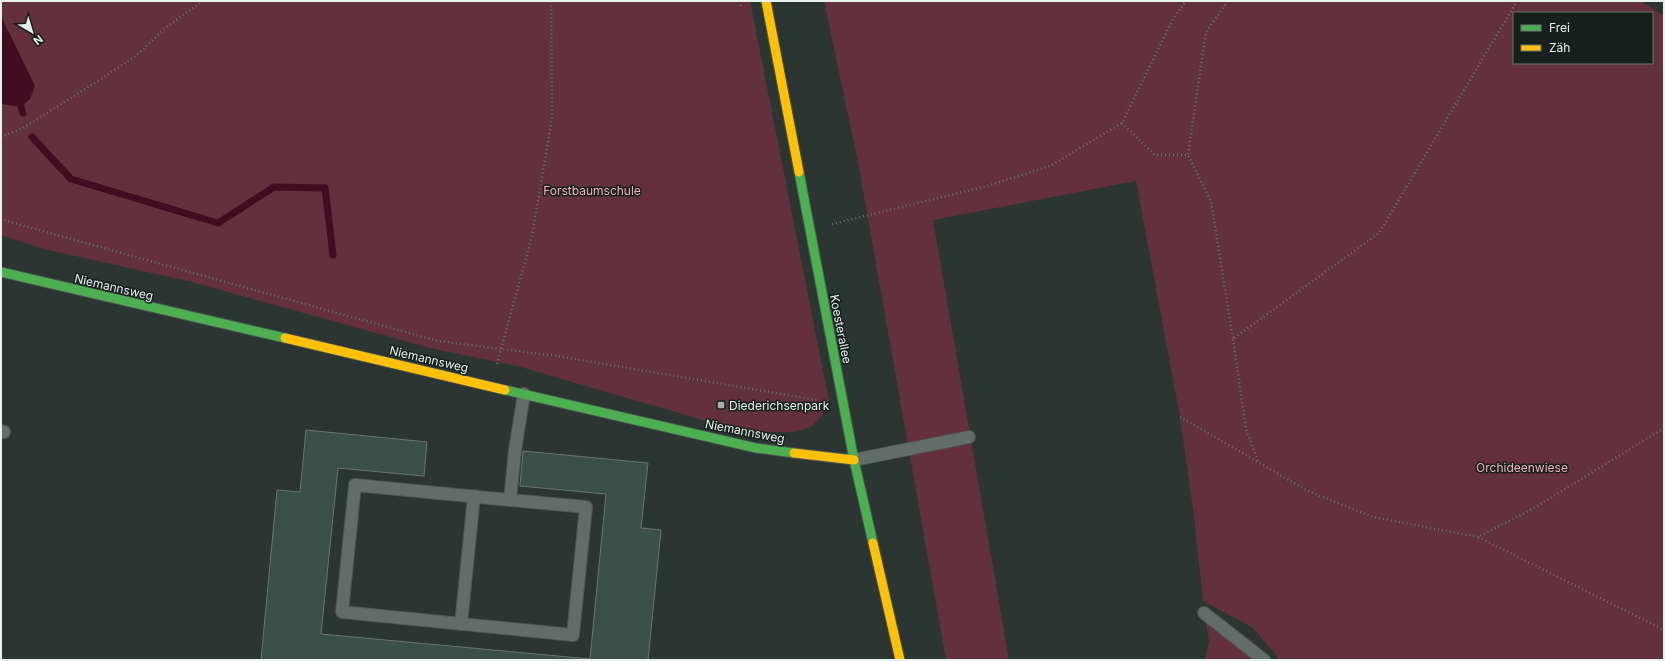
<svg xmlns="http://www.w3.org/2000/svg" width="1665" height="661" viewBox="0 0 1665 661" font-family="Inter,sans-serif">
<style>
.green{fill:#62313d;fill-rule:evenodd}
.water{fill:#410d20}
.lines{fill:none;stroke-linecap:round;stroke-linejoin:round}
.stream{stroke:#410d20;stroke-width:7}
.building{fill:#3a4f48;stroke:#6b7471}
.lane-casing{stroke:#4a5450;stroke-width:14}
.fast-casing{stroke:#4a5450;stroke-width:11}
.slow-casing{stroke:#4a5450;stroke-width:11}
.path{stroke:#68716e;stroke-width:2.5;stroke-dasharray:1 3;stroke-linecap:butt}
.lane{stroke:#626c68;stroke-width:12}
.fast{stroke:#4caf50;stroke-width:9}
.slow{stroke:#ffc107;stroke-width:9}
.poi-dot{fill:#a5b1ac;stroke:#16201c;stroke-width:1.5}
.labels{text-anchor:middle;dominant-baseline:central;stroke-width:3;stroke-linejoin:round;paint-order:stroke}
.park-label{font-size:12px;fill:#f8b2c1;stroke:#16201c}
.street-label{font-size:12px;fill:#e7f3ee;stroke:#16201c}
.poi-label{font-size:12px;fill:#e7f3ee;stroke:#16201c;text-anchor:start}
</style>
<rect width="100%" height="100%" fill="#2b3632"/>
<g class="green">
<path d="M 1,1 L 750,1 L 829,401 L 822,416 L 811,427 L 794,432 L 766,432 L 720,425 L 521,367 L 430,348 L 192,282 L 44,249 L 1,235 Z"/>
<path d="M 824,1 L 1641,1 L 1664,16 L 1664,660 L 1280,660 L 1252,627 L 1203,601 L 1194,516 L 1180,417 L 1136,181 L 933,220 L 1009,660 L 946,660 L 858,162 ZM 1514,13 L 1652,13 L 1652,63 L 1514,63 Z"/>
<path d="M 1204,613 L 1264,660 L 1205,660 L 1209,641 Z"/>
</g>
<path class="water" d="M 1,16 L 35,86 L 30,99 L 21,107 L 1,104 Z"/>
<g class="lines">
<g class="stream">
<path d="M 21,107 L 23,113"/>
<path d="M 32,137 L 71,179 L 218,223 L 274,187 L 325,188 L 333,255"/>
</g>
</g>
<path class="building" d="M 306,430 L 427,442 L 424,476 L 338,468 L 321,634 L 590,659 L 606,494 L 520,486 L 523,451 L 648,463 L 641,528 L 661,530 L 648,660 L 261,660 L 277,490 L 300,492 Z"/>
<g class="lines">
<defs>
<g id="lane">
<path d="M 1,431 L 4,432"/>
<path d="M 854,460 L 969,437"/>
<path d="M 510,500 L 355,485 L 342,612 L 573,635 L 586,507 L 510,500 L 515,450 L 524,394"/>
<path d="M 1204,613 L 1264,660"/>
<path d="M 461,624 L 474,496"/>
</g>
<g id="fast">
<path d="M 799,172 L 854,460 L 873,543"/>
<path d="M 1,272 L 285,338"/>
<path d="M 505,390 L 756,448 L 794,453"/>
</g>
<g id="slow">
<path d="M 766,1 L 799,172"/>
<path d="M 285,338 L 505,390"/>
<path d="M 794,453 L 854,460"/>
<path d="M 873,543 L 900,660"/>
</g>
</defs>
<use href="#lane" class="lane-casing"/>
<use href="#fast" class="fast-casing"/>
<use href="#slow" class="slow-casing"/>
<g class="path">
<path d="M 740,1 L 741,8"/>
<path d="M 1122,123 L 1155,155 L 1188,155 L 1211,201 L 1233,339 L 1379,233 L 1517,1"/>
<path d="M 1,137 L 23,128 L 106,76 L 137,55 L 165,28 L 203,1"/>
<path d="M 1188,154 L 1206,32 L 1228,1"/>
<path d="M 1,218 L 10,222 L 438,341 L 557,356 L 817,400 L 816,398"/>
<path d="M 832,224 L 987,186 L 1050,166 L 1122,123 L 1173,19 L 1186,1"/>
<path d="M 1233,339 L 1246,429 L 1258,461"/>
<path d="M 497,364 L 532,236 L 552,118 L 551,1"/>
<path d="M 1180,417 L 1308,491 L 1373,517 L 1478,537"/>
<path d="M 1664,428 L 1536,507 L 1478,537 L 1664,630"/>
</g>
<use href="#lane" class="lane"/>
<use href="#fast" class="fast"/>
<use href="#slow" class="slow"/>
</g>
<rect class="poi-dot" x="717" y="401" width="8" height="8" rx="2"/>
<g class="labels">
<g class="park-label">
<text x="592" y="190">Forstbaumschule</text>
<text x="1522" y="467">Orchideenwiese</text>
</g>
<g class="street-label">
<text transform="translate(114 287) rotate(13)">Niemannsweg</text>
<text transform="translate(841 329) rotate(79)">Koesterallee</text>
<text transform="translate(429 359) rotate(13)">Niemannsweg</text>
<text transform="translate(745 431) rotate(11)">Niemannsweg</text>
</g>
<g class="poi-label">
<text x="729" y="405">Diederichsenpark</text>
</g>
</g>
<rect width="1665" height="661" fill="none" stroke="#e7f3ee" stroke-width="4"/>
<rect x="1513" y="12" width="140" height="52" fill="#16201c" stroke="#6a7470"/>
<rect x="1521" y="25" width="20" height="6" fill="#4caf50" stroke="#6a7470"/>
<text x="1549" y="32" font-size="12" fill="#e7f3ee">Frei</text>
<rect x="1521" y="45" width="20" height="6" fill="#ffc107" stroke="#6a7470"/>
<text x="1549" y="52" font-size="12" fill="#e7f3ee">Zäh</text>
<g transform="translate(32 32) rotate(142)" stroke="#16201c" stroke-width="3" paint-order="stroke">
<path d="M0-3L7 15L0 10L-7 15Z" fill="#e7f3ee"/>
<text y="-6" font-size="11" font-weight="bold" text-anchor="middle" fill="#e7f3ee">N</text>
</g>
</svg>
